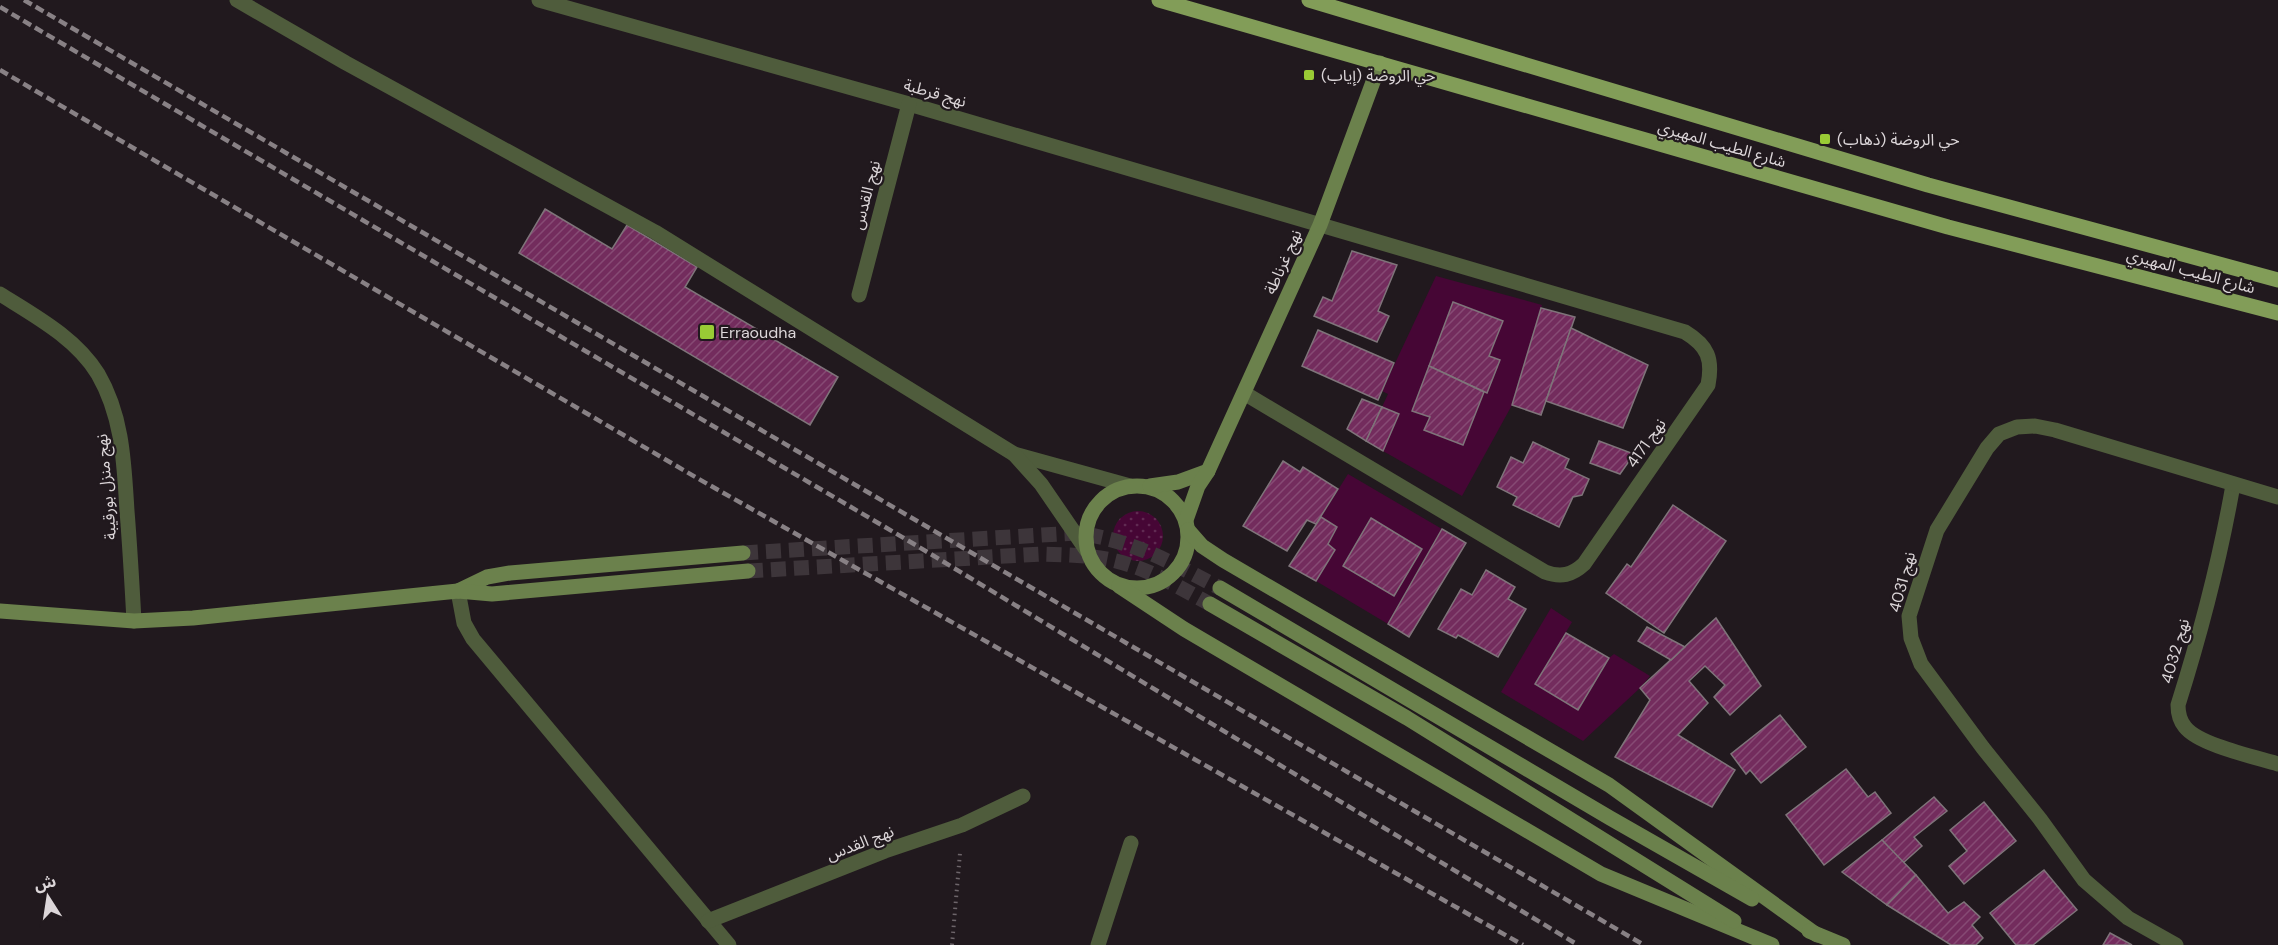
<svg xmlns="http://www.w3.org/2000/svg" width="2278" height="945" viewBox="0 0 2278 945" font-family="'DM Sans','Noto Sans Arabic',sans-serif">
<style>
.grass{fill:url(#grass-dots)}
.green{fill:#460635}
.building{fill:url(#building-hatch);stroke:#7f747a;stroke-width:1.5}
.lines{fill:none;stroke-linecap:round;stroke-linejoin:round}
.secondary-tunnel{stroke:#3d353a;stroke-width:15;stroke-dasharray:15 8;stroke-linecap:butt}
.path{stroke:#6d656a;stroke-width:4;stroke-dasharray:1.5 4.5;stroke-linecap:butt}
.street{stroke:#4f5c3c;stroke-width:15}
.secondary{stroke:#6b814c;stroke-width:15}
.primary{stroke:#829d58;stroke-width:15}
.rail{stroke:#888185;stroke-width:4.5;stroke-dasharray:9 4.5;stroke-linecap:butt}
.poi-dot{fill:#99cb35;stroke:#21191e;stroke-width:2}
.labels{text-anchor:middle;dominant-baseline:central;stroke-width:4.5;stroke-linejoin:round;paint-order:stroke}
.poi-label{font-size:16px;fill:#dcd6d9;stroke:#21191e;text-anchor:start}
.street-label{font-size:16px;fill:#dcd6d9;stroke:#21191e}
</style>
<defs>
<pattern id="grass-dots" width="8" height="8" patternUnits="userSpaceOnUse" patternTransform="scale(1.5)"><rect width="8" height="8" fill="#460635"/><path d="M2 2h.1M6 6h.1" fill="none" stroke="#602a52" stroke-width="1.8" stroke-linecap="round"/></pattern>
<pattern id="building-hatch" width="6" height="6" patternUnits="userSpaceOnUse" patternTransform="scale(1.5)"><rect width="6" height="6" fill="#732c5d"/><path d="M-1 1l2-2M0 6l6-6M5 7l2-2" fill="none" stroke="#864a74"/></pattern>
</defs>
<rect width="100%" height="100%" fill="#21191e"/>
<circle class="grass" cx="1138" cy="536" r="25"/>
<g class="green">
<path d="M 1436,276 L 1542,305 L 1512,405 L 1462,496 L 1383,451 L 1399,414 L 1382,407 L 1388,394 L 1382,391 Z"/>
<path d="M 1348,474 L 1442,529 L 1388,624 L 1316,581 L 1335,550 L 1328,544 L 1337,528 L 1321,517 Z"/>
<path d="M 1551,608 L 1572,622 L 1535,684 L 1578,709 L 1609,658 L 1614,654 L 1650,676 L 1640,688 L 1583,741 L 1501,692 Z"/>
</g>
<g class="building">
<path d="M 545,209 L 612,249 L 627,225 L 697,267 L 685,287 L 838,377 L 810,425 L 519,253 Z"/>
<path d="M 1352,251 L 1397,265 L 1378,311 L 1389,316 L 1377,342 L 1314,316 L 1323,297 L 1332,301 Z"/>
<path d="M 1453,302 L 1503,321 L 1489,356 L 1500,360 L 1487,393 L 1429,366 Z"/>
<path d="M 1541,308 L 1575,317 L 1541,415 L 1512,405 Z"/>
<path d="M 1571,328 L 1648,365 L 1623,428 L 1546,401 Z"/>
<path d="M 1318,330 L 1394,363 L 1378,400 L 1302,366 Z"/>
<path d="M 1429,366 L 1484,392 L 1463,445 L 1424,430 L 1430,417 L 1412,411 Z"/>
<path d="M 1362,399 L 1382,407 L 1366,441 L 1347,429 Z"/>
<path d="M 1382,407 L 1399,414 L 1383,451 L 1366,441 Z"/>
<path d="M 1599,441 L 1634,454 L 1620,474 L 1590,463 Z"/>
<path d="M 1533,442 L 1569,459 L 1565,468 L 1589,479 L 1582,495 L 1573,497 L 1559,527 L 1513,505 L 1517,497 L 1497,487 L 1511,457 L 1523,463 Z"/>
<path d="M 1283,461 L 1300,472 L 1303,467 L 1338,489 L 1316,524 L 1307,520 L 1287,551 L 1243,526 Z"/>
<path d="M 1673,505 L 1726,541 L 1664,633 L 1606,593 L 1627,564 L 1631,567 Z"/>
<path d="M 1321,517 L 1337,527 L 1328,544 L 1335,550 L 1316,581 L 1289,566 Z"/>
<path d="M 1371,518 L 1422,549 L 1394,596 L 1343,566 Z"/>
<path d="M 1442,529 L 1466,543 L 1409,637 L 1388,624 Z"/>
<path d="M 1486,570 L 1515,587 L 1508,599 L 1526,609 L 1498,657 L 1458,635 L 1456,638 L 1438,629 L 1461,589 L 1472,595 Z"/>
<path d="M 1716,618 L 1761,686 L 1730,715 L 1714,697 L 1725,685 L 1705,666 L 1689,681 L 1708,703 L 1678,735 L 1735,770 L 1712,807 L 1615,757 L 1650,700 L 1640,688 Z"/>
<path d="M 1647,627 L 1685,647 L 1671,660 L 1638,641 Z"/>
<path d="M 1566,633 L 1609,658 L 1578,710 L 1535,684 Z"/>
<path d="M 1780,715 L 1806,747 L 1761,783 L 1750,770 L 1746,774 L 1731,754 Z"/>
<path d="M 1846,769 L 1868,797 L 1875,792 L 1891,813 L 1824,865 L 1786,815 Z"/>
<path d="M 1934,797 L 1947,811 L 1914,837 L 1922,846 L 1903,863 L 1882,840 Z"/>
<path d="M 1984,802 L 2016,841 L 1964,884 L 1949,866 L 1967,851 L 1950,830 Z"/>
<path d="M 1882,840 L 1916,875 L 1887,905 L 1842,872 Z"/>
<path d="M 2044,870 L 2077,910 L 2033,945 L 2016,945 L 1990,913 Z"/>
<path d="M 1916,875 L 1948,913 L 1964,902 L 1980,917 L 1972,925 L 1983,938 L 1976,945 L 1951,945 L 1887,905 Z"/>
<path d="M 2110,933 L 2132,945 L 2103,945 Z"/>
</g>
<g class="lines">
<g class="secondary-tunnel">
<path d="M 743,553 L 1076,533 C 1133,540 1170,562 1220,588"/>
<path d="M 748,571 L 1041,554 C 1066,555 1092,555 1116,561 C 1150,569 1180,588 1210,604"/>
</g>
<path class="path" d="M 952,945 L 960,853"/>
<g class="street">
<path d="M 237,0 L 346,63 L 655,232 L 1014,454 L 1130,486"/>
<path d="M 539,0 L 909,104 L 1685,332 C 1708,346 1713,359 1708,385 L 1584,564 C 1572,575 1561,578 1545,572 L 1244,393"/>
<path d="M 0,294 C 35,316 76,338 98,374 C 123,417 124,464 127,511 C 130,548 132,584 134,621"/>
<path d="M 859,295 L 909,104"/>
<path d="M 1014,454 L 1041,484 L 1087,551"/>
<path d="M 2233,485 C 2220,559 2201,632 2178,705 C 2178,712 2180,721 2185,727 C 2199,745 2255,757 2278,764"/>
<path d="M 458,591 L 464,623 L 473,639 L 729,945"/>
<path d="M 708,921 L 885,851 L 962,825 L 1023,796"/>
<path d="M 1098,945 L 1131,843"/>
<path d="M 2176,945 L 2128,918 L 2084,880 L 2040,819 L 1983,748 L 1921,664 L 1911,638 L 1909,616 L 1937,530 L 1987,448 L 1999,434 L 2017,427 L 2035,426 L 2055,430 L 2278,497"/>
</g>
<g class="secondary">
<circle cx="1137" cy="537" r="51"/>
<path d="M 1150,486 L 1178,482 L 1208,471"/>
<path d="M 1186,520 L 1198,486 L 1208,471 L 1320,225 L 1380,63"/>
<path d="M 1188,530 L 1202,546 L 1223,560 L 1609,785 L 1817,935"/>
<path d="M 1119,586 L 1184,629 L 1601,874 L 1772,945"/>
<path d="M 1220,588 L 1610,818 L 1752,899"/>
<path d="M 458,591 L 487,577 L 510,573 L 743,553"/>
<path d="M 1210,604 L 1407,718 L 1734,921"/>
<path d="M 0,611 L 134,621 L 193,618 L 458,591 L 492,594 L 748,571"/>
<path d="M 1809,931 L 1843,945"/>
</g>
<g class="primary">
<path d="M 1159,0 L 1948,227 L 2278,313"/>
<path d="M 1309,0 L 1928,185 L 2278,280"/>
</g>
<g class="rail">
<path d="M 24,0 L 1644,945"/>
<path d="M 0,7 L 919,547 L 1578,945"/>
<path d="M 0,70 L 697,478 L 1523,945"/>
</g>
</g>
<g class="poi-dot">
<rect x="1303" y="69" width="12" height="12" rx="3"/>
<rect x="1819" y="133" width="12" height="12" rx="3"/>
<rect x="699" y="324" width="16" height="16" rx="3"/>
</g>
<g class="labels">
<g class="poi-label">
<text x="1321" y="75">حي الروضة (إياب)</text>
<text x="1837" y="139">حي الروضة (ذهاب)</text>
<text x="720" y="332">Erraoudha</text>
</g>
<g class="street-label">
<text transform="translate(935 93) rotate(16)">نهج قرطبة</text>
<text transform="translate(1722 144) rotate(16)">شارع الطيب المهيري</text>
<text transform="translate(866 195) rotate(-75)">نهج القدس</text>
<text transform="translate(1283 262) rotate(-66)">نهج غرناطة</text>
<text transform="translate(2191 271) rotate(15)">شارع الطيب المهيري</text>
<text transform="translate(1646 443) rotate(-55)">نهج 4171</text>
<text transform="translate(106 487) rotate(-95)">نهج منزل بورقيبة</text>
<text transform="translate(1902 582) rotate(-75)">نهج 4031</text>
<text transform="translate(2175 651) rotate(-74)">نهج 4032</text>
<text transform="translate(860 843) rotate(-21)">نهج القدس</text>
</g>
</g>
<g transform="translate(48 897) rotate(348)" stroke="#21191e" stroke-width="4.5" paint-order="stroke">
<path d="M0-4.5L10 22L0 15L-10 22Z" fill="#dcd6d9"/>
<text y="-9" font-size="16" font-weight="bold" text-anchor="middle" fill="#dcd6d9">ش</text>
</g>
</svg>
